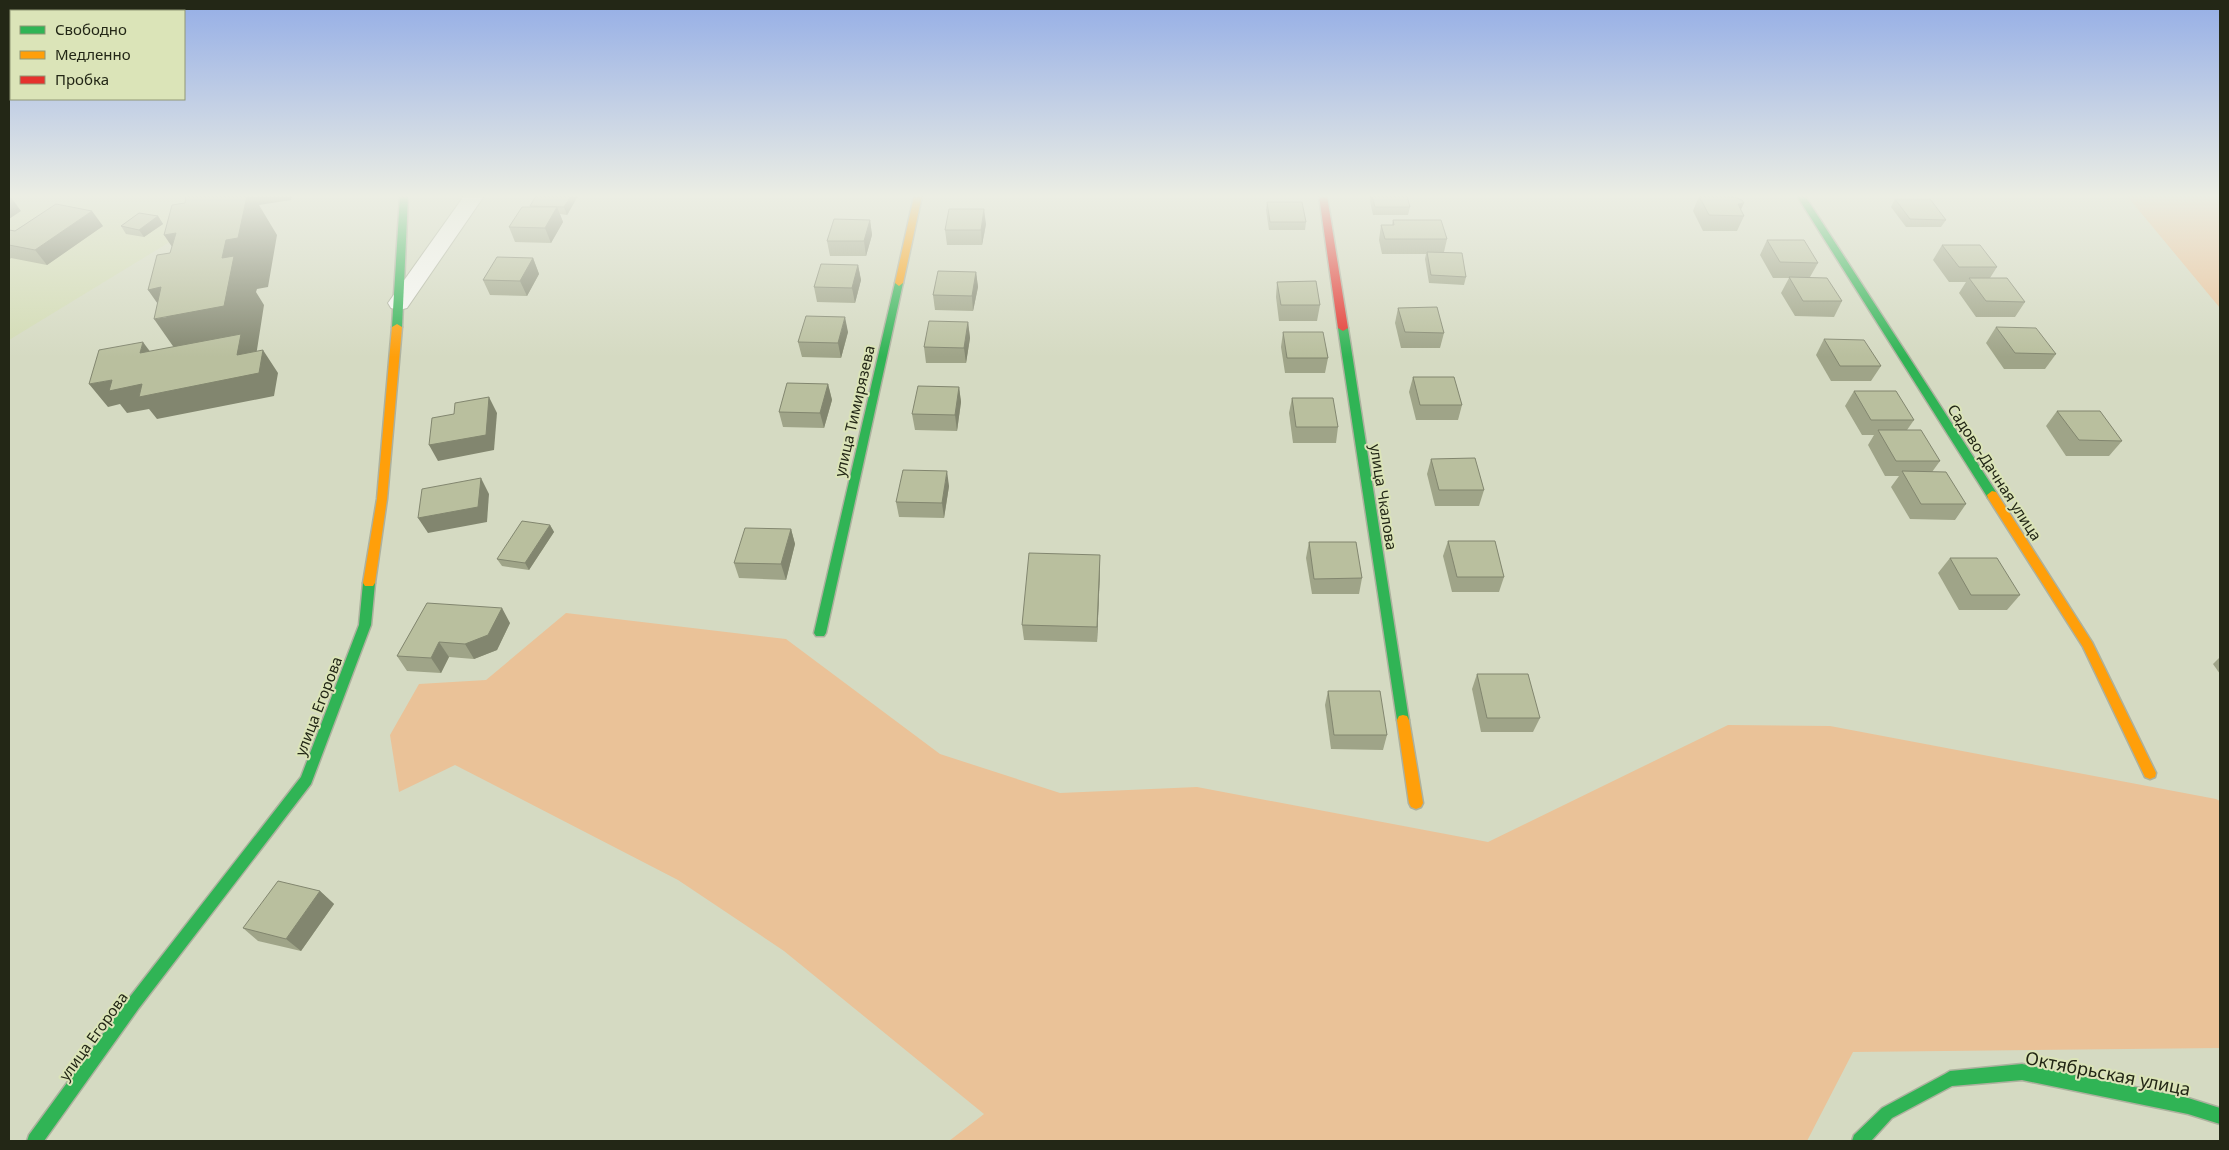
<svg xmlns="http://www.w3.org/2000/svg" width="2229" height="1150" viewBox="0 0 2229 1150" font-family="'Noto Sans',sans-serif">
<style>
.built{fill:#d2dbb3}
.green{fill:#eac298}
.lines{fill:none;stroke-linecap:round;stroke-linejoin:round}
.street-casing{stroke:#adb19e;stroke-width:2}
.fast-casing{stroke:#adb19e;stroke-width:3}
.slow-casing{stroke:#adb19e;stroke-width:3}
.jam-casing{stroke:#adb19e;stroke-width:3}
.street{fill:#f9f9f6;fill-rule:evenodd}
.fast{fill:#30b455;fill-rule:evenodd}
.slow{fill:#ff9f0a;fill-rule:evenodd}
.jam{fill:#e5322d;fill-rule:evenodd}
.wall{fill:#9fa488}
.shaded-wall{fill:#82866f}
.building{fill:#b9bf9e;stroke:#82866f}
.labels{text-anchor:middle;dominant-baseline:central;stroke-width:4;stroke-linejoin:round;paint-order:stroke}
.street-label{font-size:15px;fill:#232716;stroke:#dbe4b8}
.near-street-label{font-size:18px;fill:#232716;stroke:#dbe4b8}
</style>
<rect width="100%" height="100%" fill="#d5dac2"/>
<path class="built" d="M 9,196 L 208,196 L 204,221 L 9,340 Z"/>
<g class="green">
<path d="M 2127,196 L 2220,196 L 2220,308 Z"/>
<path d="M 566,613 L 786,639 L 940,754 L 1060,793 L 1197,787 L 1488,842 L 1728,725 L 1830,726 L 2216,799 L 2220,801 L 2220,1048 L 1853,1052 L 1807,1141 L 949,1141 L 984,1114 L 784,951 L 678,880 L 455,765 L 399,792 L 390,735 L 419,684 L 486,680 Z"/>
</g>
<g class="lines">
<defs>
<path id="street" d="M 464,196 L 484,196 L 407,308 L 399,310 L 391,308 L 388,303 Z"/>
<g id="fast">
<path d="M 400,196 L 408,196 L 402,327 L 397,330 L 392,327 Z"/>
<path d="M 1797,196 L 1805,196 L 1996,492 L 1997,495 L 1996,498 L 1988,498 Z"/>
<path d="M 899,280 L 903,283 L 826,633 L 824,636 L 816,636 L 814,633 L 895,283 Z"/>
<path d="M 1343,325 L 1348,328 L 1409,720 L 1407,724 L 1403,725 L 1399,724 L 1397,720 L 1338,328 Z"/>
<path d="M 369,579 L 373,580 L 375,583 L 371,625 L 311,784 L 139,1008 L 44,1141 L 27,1141 L 29,1135 L 129,998 L 301,777 L 359,625 L 363,583 L 365,580 Z"/>
<path d="M 2022,1064 L 2188,1098 L 2220,1108 L 2220,1124 L 2188,1114 L 2022,1080 L 1952,1086 L 1892,1118 L 1871,1141 L 1852,1141 L 1854,1135 L 1882,1108 L 1945,1074 L 1950,1071 Z"/>
</g>
<g id="slow">
<path d="M 914,196 L 922,196 L 903,283 L 899,286 L 895,283 Z"/>
<path d="M 397,324 L 402,327 L 387,499 L 375,583 L 373,586 L 365,586 L 363,583 L 377,499 L 392,327 Z"/>
<path d="M 1992,491 L 1996,492 L 2092,642 L 2156,773 L 2155,777 L 2150,779 L 2145,777 L 2083,647 L 1988,498 L 1987,495 Z"/>
<path d="M 1403,715 L 1407,716 L 1409,720 L 1423,803 L 1421,807 L 1416,809 L 1411,807 L 1409,803 L 1397,720 L 1399,716 Z"/>
</g>
<path id="jam" d="M 1319,196 L 1327,196 L 1348,328 L 1343,331 L 1338,328 Z"/>
</defs>
<use href="#street" class="street-casing"/>
<use href="#fast" class="fast-casing"/>
<use href="#slow" class="slow-casing"/>
<use href="#jam" class="jam-casing"/>
<use href="#street" class="street"/>
<use href="#fast" class="fast"/>
<use href="#slow" class="slow"/>
<use href="#jam" class="jam"/>
</g>
<g class="wall">
<path d="M 536,196 L 578,196 L 567,215 L 560,214 L 563,222 L 551,243 L 515,242 L 509,227 L 530,207 Z"/>
<path d="M 1369,196 L 1407,196 L 1410,207 L 1408,215 L 1373,215 Z"/>
<path d="M 1699,196 L 1744,216 L 1737,231 L 1703,231 L 1693,211 Z"/>
<path d="M 1895,199 L 1946,220 L 1941,227 L 1906,227 L 1891,207 Z"/>
<path d="M 1267,202 L 1306,222 L 1305,230 L 1269,230 L 1266,210 Z"/>
<path d="M 158,216 L 163,224 L 144,237 L 126,234 L 121,226 Z"/>
<path d="M 870,220 L 872,235 L 866,256 L 830,256 L 827,241 Z"/>
<path d="M 1393,220 L 1447,239 L 1444,252 L 1466,277 L 1464,285 L 1429,283 L 1425,259 L 1426,254 L 1382,254 L 1379,240 L 1381,225 L 1392,225 Z"/>
<path d="M 986,224 L 982,245 L 947,245 L 945,230 Z"/>
<path d="M 103,226 L 47,265 L 11,258 L 9,260 L 9,230 L 15,231 Z"/>
<path d="M 1767,240 L 1818,263 L 1810,277 L 1842,301 L 1834,317 L 1795,316 L 1781,293 L 1789,278 L 1773,278 L 1760,255 Z"/>
<path d="M 1942,245 L 1997,267 L 1990,278 L 2025,302 L 2015,317 L 1976,317 L 1959,293 L 1966,282 L 1949,282 L 1933,260 Z"/>
<path d="M 533,258 L 539,274 L 527,296 L 490,295 L 483,280 Z"/>
<path d="M 858,265 L 861,280 L 855,303 L 817,302 L 814,287 Z"/>
<path d="M 976,272 L 978,287 L 973,311 L 935,310 L 933,295 Z"/>
<path d="M 1277,282 L 1320,305 L 1317,321 L 1279,321 L 1276,297 Z"/>
<path d="M 1398,308 L 1444,333 L 1440,348 L 1401,348 L 1395,323 Z"/>
<path d="M 968,322 L 970,338 L 966,363 L 926,363 L 924,347 Z"/>
<path d="M 1996,327 L 2056,354 L 2045,369 L 2004,369 L 1986,343 Z"/>
<path d="M 848,332 L 841,358 L 802,357 L 798,342 Z"/>
<path d="M 1283,332 L 1328,358 L 1325,373 L 1285,373 L 1281,347 Z"/>
<path d="M 1824,339 L 1881,366 L 1871,381 L 1831,381 L 1816,355 Z"/>
<path d="M 1413,377 L 1462,405 L 1458,420 L 1416,420 L 1409,392 Z"/>
<path d="M 828,384 L 832,400 L 824,428 L 783,427 L 779,412 Z"/>
<path d="M 959,387 L 961,402 L 957,431 L 915,430 L 912,414 Z"/>
<path d="M 1854,391 L 1914,420 L 1907,430 L 1940,461 L 1932,472 L 1966,504 L 1955,520 L 1910,519 L 1891,487 L 1899,476 L 1885,476 L 1868,445 L 1874,435 L 1862,435 L 1845,406 Z"/>
<path d="M 1292,398 L 1338,427 L 1336,443 L 1293,443 L 1289,413 Z"/>
<path d="M 2057,411 L 2122,441 L 2109,456 L 2066,456 L 2046,426 Z"/>
<path d="M 1431,459 L 1484,490 L 1479,506 L 1435,506 L 1427,474 Z"/>
<path d="M 949,486 L 944,518 L 899,517 L 896,502 Z"/>
<path d="M 550,525 L 554,532 L 529,570 L 502,566 L 497,559 Z"/>
<path d="M 791,529 L 795,544 L 786,580 L 739,578 L 734,563 Z"/>
<path d="M 1448,541 L 1504,577 L 1499,592 L 1452,592 L 1443,556 Z"/>
<path d="M 1309,542 L 1362,578 L 1359,594 L 1312,594 L 1306,558 Z"/>
<path d="M 1950,558 L 2020,595 L 2007,610 L 1959,610 L 1938,573 Z"/>
<path d="M 1100,570 L 1097,642 L 1024,640 L 1022,625 Z"/>
<path d="M 427,603 L 510,623 L 497,650 L 474,659 L 449,657 L 441,673 L 407,671 L 397,656 Z"/>
<path d="M 2220,657 L 2220,674 L 2213,664 Z"/>
<path d="M 1477,674 L 1540,718 L 1533,732 L 1481,732 L 1472,689 Z"/>
<path d="M 1328,691 L 1387,735 L 1383,750 L 1331,749 L 1325,705 Z"/>
<path d="M 320,891 L 334,904 L 301,951 L 258,941 L 243,928 Z"/>
</g>
<g class="shaded-wall">
<path d="M 9,196 L 10,196 L 21,211 L 9,219 Z"/>
<path d="M 230,196 L 292,196 L 291,200 L 259,205 L 277,235 L 268,287 L 257,289 L 256,292 L 264,305 L 256,356 L 263,350 L 278,373 L 274,396 L 157,419 L 149,409 L 127,413 L 120,404 L 108,407 L 89,384 L 112,380 L 189,369 L 154,319 L 167,317 L 148,290 L 222,258 Z"/>
<path d="M 571,196 L 578,196 L 567,215 L 564,207 Z"/>
<path d="M 1744,203 L 1738,216 L 1738,204 Z"/>
<path d="M 557,207 L 563,222 L 551,243 L 545,228 Z"/>
<path d="M 984,209 L 986,224 L 982,245 L 981,230 Z"/>
<path d="M 92,211 L 103,226 L 47,265 L 35,250 Z"/>
<path d="M 158,216 L 163,224 L 144,237 L 139,230 Z"/>
<path d="M 870,220 L 872,235 L 866,256 L 864,241 Z"/>
<path d="M 176,233 L 197,284 L 164,235 Z"/>
<path d="M 533,258 L 539,274 L 527,296 L 520,281 Z"/>
<path d="M 858,265 L 861,280 L 855,303 L 852,288 Z"/>
<path d="M 976,272 L 978,287 L 973,311 L 972,296 Z"/>
<path d="M 845,317 L 848,332 L 841,358 L 838,343 Z"/>
<path d="M 968,322 L 970,338 L 966,363 L 964,348 Z"/>
<path d="M 143,342 L 160,365 L 140,353 Z"/>
<path d="M 828,384 L 832,400 L 824,428 L 820,413 Z"/>
<path d="M 959,387 L 961,402 L 957,431 L 955,415 Z"/>
<path d="M 489,397 L 497,413 L 494,450 L 438,461 L 429,445 Z"/>
<path d="M 947,471 L 949,486 L 944,518 L 942,503 Z"/>
<path d="M 481,478 L 489,494 L 487,522 L 428,533 L 418,518 Z"/>
<path d="M 550,525 L 554,532 L 529,570 L 525,563 Z"/>
<path d="M 791,529 L 795,544 L 786,580 L 781,564 Z"/>
<path d="M 1100,555 L 1100,570 L 1097,642 L 1097,627 Z"/>
<path d="M 502,608 L 510,623 L 497,650 L 474,659 L 465,644 Z"/>
<path d="M 439,642 L 449,657 L 441,673 L 431,658 Z"/>
<path d="M 320,891 L 334,904 L 301,951 L 286,939 Z"/>
</g>
<g class="building">
<path d="M 186,196 L 247,196 L 238,238 L 226,240 L 222,258 L 234,256 L 224,306 L 154,319 L 161,287 L 148,290 L 157,255 L 170,253 L 176,233 L 164,235 L 172,205 L 185,203 Z"/>
<path d="M 536,196 L 571,196 L 564,207 L 530,206 Z"/>
<path d="M 1372,196 L 1407,196 L 1410,207 L 1375,207 Z"/>
<path d="M 1699,196 L 1734,197 L 1742,200 L 1744,203 L 1738,204 L 1744,216 L 1709,215 Z"/>
<path d="M 1895,199 L 1930,199 L 1946,220 L 1910,219 Z"/>
<path d="M 1267,202 L 1302,202 L 1306,222 L 1270,222 Z"/>
<path d="M 56,204 L 92,211 L 35,250 L 9,245 L 9,230 L 15,231 Z"/>
<path d="M 522,207 L 557,207 L 545,228 L 509,227 Z"/>
<path d="M 949,209 L 984,209 L 981,230 L 945,230 Z"/>
<path d="M 139,213 L 158,216 L 139,230 L 121,226 Z"/>
<path d="M 834,219 L 870,220 L 864,241 L 827,241 Z"/>
<path d="M 1393,220 L 1441,220 L 1447,239 L 1385,239 L 1381,225 L 1394,225 Z"/>
<path d="M 1767,240 L 1804,240 L 1818,263 L 1780,262 Z"/>
<path d="M 1942,245 L 1980,245 L 1997,267 L 1959,267 Z"/>
<path d="M 1427,252 L 1462,253 L 1466,277 L 1431,275 Z"/>
<path d="M 497,257 L 533,258 L 520,281 L 483,280 Z"/>
<path d="M 821,264 L 858,265 L 852,288 L 814,287 Z"/>
<path d="M 938,271 L 976,272 L 972,296 L 933,295 Z"/>
<path d="M 1789,277 L 1827,278 L 1842,301 L 1803,301 Z"/>
<path d="M 1969,278 L 2007,278 L 2025,302 L 1986,301 Z"/>
<path d="M 1316,281 L 1320,305 L 1281,305 L 1277,282 Z"/>
<path d="M 1437,307 L 1444,333 L 1405,332 L 1398,308 Z"/>
<path d="M 806,316 L 845,317 L 838,343 L 798,342 Z"/>
<path d="M 929,321 L 968,322 L 964,348 L 924,347 Z"/>
<path d="M 1996,327 L 2036,328 L 2056,354 L 2015,353 Z"/>
<path d="M 1283,332 L 1323,332 L 1328,358 L 1287,358 Z"/>
<path d="M 241,334 L 237,355 L 263,350 L 259,373 L 139,397 L 142,384 L 109,391 L 112,380 L 89,384 L 99,350 L 143,342 L 140,353 Z"/>
<path d="M 1824,339 L 1864,340 L 1881,366 L 1840,366 Z"/>
<path d="M 1413,377 L 1454,377 L 1462,405 L 1420,405 Z"/>
<path d="M 787,383 L 828,384 L 820,413 L 779,412 Z"/>
<path d="M 918,386 L 959,387 L 955,415 L 912,414 Z"/>
<path d="M 1854,391 L 1896,391 L 1914,420 L 1871,420 Z"/>
<path d="M 489,397 L 486,435 L 429,445 L 432,418 L 454,414 L 455,403 Z"/>
<path d="M 1292,398 L 1333,398 L 1338,427 L 1296,427 Z"/>
<path d="M 2057,411 L 2100,411 L 2122,441 L 2079,440 Z"/>
<path d="M 1878,430 L 1921,430 L 1940,461 L 1896,461 Z"/>
<path d="M 1475,458 L 1484,490 L 1439,490 L 1431,459 Z"/>
<path d="M 903,470 L 947,471 L 942,503 L 896,502 Z"/>
<path d="M 1902,471 L 1946,472 L 1966,504 L 1921,504 Z"/>
<path d="M 481,478 L 478,507 L 418,518 L 422,489 Z"/>
<path d="M 522,521 L 550,525 L 525,563 L 497,559 Z"/>
<path d="M 745,528 L 791,529 L 781,564 L 734,563 Z"/>
<path d="M 1448,541 L 1495,541 L 1504,577 L 1457,577 Z"/>
<path d="M 1309,542 L 1356,542 L 1362,578 L 1314,579 Z"/>
<path d="M 1029,553 L 1100,555 L 1097,627 L 1022,625 Z"/>
<path d="M 1950,558 L 1997,558 L 2020,595 L 1971,595 Z"/>
<path d="M 427,603 L 502,608 L 488,635 L 465,644 L 439,642 L 431,658 L 397,656 Z"/>
<path d="M 1477,674 L 1528,674 L 1540,718 L 1487,718 Z"/>
<path d="M 1328,691 L 1380,691 L 1387,735 L 1334,735 Z"/>
<path d="M 278,881 L 320,891 L 286,939 L 243,928 Z"/>
</g>
<linearGradient id="sky" x2="0" y2="1"><stop stop-color="#95aee6"/><stop offset="0.55" stop-color="#eceee4"/><stop offset="1" stop-color="#eceee4" stop-opacity="0"/></linearGradient>
<rect width="2229" height="357" fill="url(#sky)"/>
<g class="labels">
<g class="street-label">
<text transform="translate(854 411) rotate(-77)">улица Тимирязева</text>
<text transform="translate(1995 472) rotate(57)">Садово-Дачная улица</text>
<text transform="translate(1384 497) rotate(81)">улица Чкалова</text>
<text transform="translate(318 706) rotate(-69)">улица Егорова</text>
<text transform="translate(93 1036) rotate(-54)">улица Егорова</text>
</g>
<g class="near-street-label">
<text transform="translate(2108 1073) rotate(11)">Октябрьская улица</text>
</g>
</g>
<rect width="2229" height="1150" fill="none" stroke="#232716" stroke-width="20"/>
<rect x="10" y="10" width="175" height="90" fill="#dbe4b8" stroke="#919877"/>
<rect x="20" y="26" width="25" height="8" fill="#30b455" stroke="#919877"/>
<text x="55" y="35" font-size="15" fill="#232716">Свободно</text>
<rect x="20" y="51" width="25" height="8" fill="#ff9f0a" stroke="#919877"/>
<text x="55" y="60" font-size="15" fill="#232716">Медленно</text>
<rect x="20" y="76" width="25" height="8" fill="#e5322d" stroke="#919877"/>
<text x="55" y="85" font-size="15" fill="#232716">Пробка</text>
</svg>
